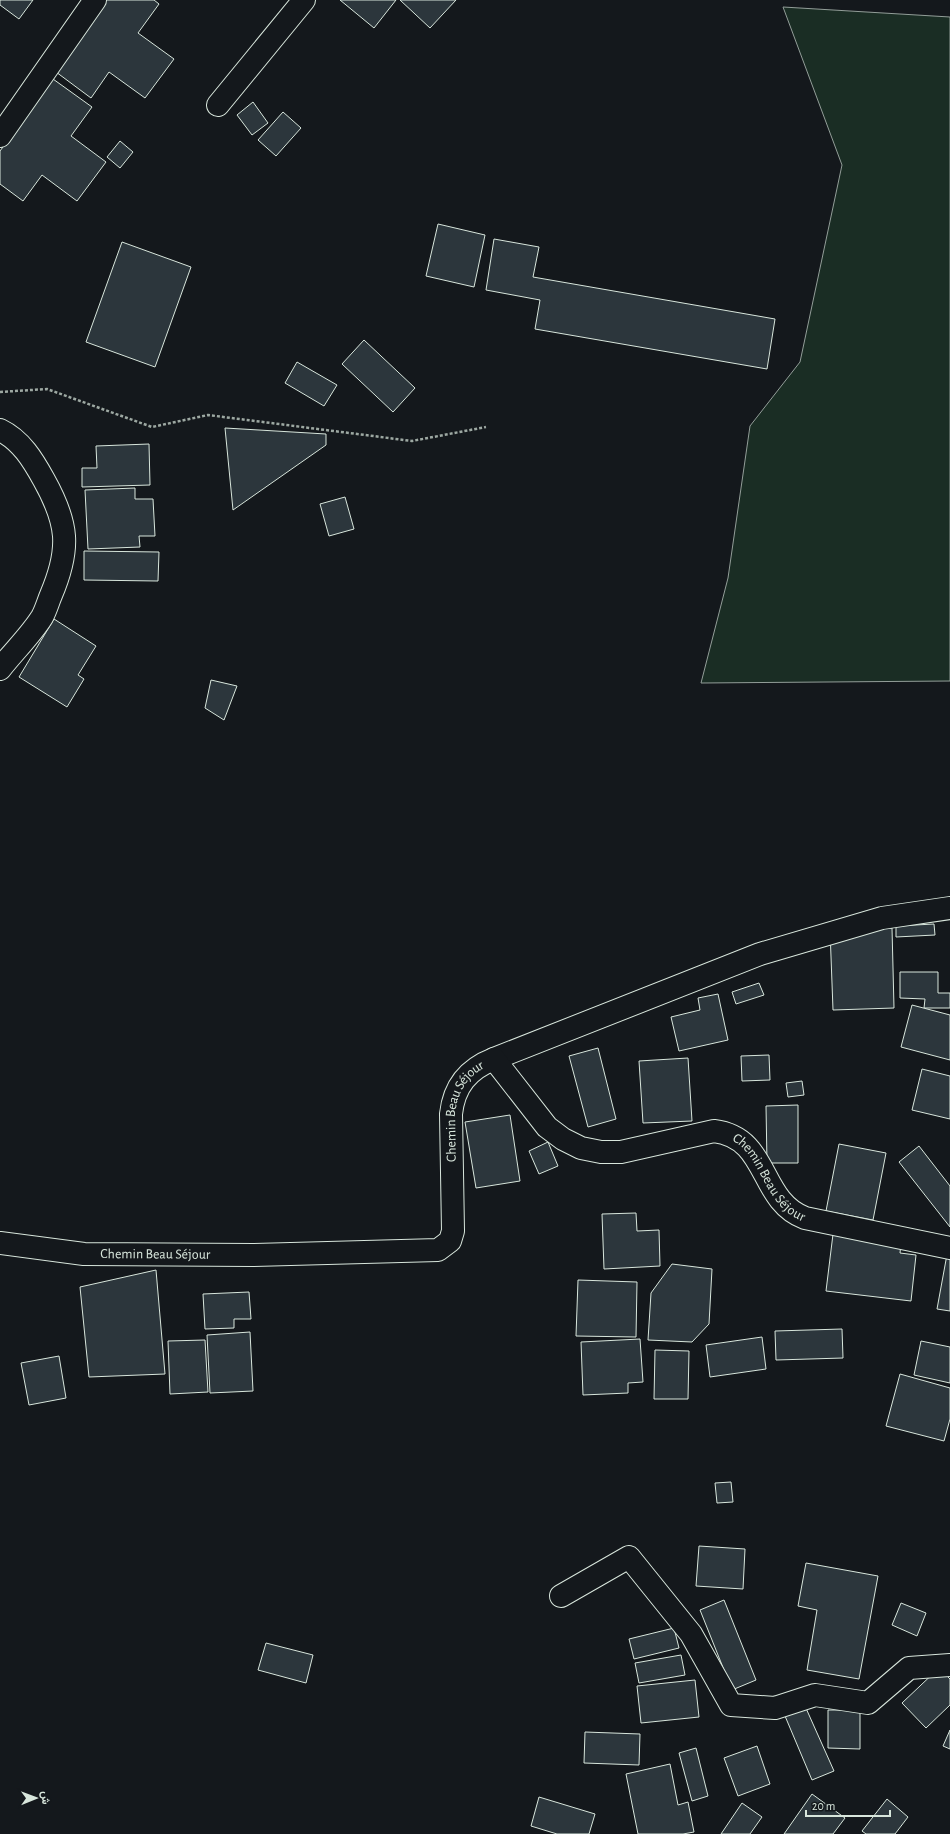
<svg xmlns="http://www.w3.org/2000/svg" width="950" height="1834" viewBox="0 0 950 1834" font-family="'Alegreya Sans',Vazirmatn,sans-serif">
<style>
.green{fill:#1a2d24;stroke:#939e99}
.building{fill:#2c363c;stroke:#d8e6dc}
.lines{fill:none;stroke-linecap:round;stroke-linejoin:round}
.minor-casing{stroke:#d8e6dc;stroke-width:24}
.path{stroke:#9da8a2;stroke-width:2.5;stroke-dasharray:3 2;stroke-linecap:butt}
.minor{stroke:#14181c;stroke-width:22}
.labels{text-anchor:middle;dominant-baseline:central;stroke-width:3;stroke-linejoin:round;paint-order:stroke}
.street-label{font-size:14px;fill:#d8e6dc;stroke:#14181c}
</style>
<rect width="100%" height="100%" fill="#14181c"/>
<path class="green" d="M 783,7 L 950,17 L 950,681 L 701,683 L 728,578 L 750,426 L 800,362 L 842,165 Z"/>
<g class="building">
<path d="M 0,0 L 33,0 L 19,19 L 0,5 Z"/>
<path d="M 102,0 L 154,0 L 159,4 L 138,33 L 174,59 L 145,98 L 109,72 L 91,98 L 52,69 Z"/>
<path d="M 340,0 L 396,0 L 374,28 Z"/>
<path d="M 400,0 L 456,0 L 430,28 Z"/>
<path d="M 53,79 L 92,107 L 71,136 L 106,162 L 77,201 L 42,175 L 23,201 L 0,184 L 0,151 Z"/>
<path d="M 253,102 L 268,123 L 252,135 L 237,115 Z"/>
<path d="M 283,112 L 301,128 L 276,156 L 258,140 Z"/>
<path d="M 120,141 L 133,152 L 120,168 L 107,157 Z"/>
<path d="M 438,224 L 485,235 L 474,287 L 426,276 Z"/>
<path d="M 494,239 L 539,247 L 533,277 L 775,319 L 767,369 L 535,329 L 540,300 L 486,290 Z"/>
<path d="M 122,242 L 191,267 L 155,367 L 86,342 Z"/>
<path d="M 364,340 L 415,388 L 393,412 L 342,364 Z"/>
<path d="M 297,362 L 337,385 L 324,406 L 285,383 Z"/>
<path d="M 225,428 L 326,434 L 326,445 L 233,510 Z"/>
<path d="M 149,444 L 150,485 L 82,487 L 82,468 L 97,468 L 96,446 Z"/>
<path d="M 135,488 L 135,499 L 153,499 L 155,536 L 139,536 L 140,547 L 88,549 L 85,490 Z"/>
<path d="M 345,497 L 354,529 L 329,536 L 320,504 Z"/>
<path d="M 84,551 L 159,552 L 158,581 L 84,580 Z"/>
<path d="M 54,619 L 96,646 L 78,675 L 84,679 L 67,707 L 19,677 Z"/>
<path d="M 211,680 L 237,686 L 224,720 L 205,708 Z"/>
<path d="M 934,924 L 935,935 L 896,937 L 896,926 Z"/>
<path d="M 892,928 L 894,1008 L 833,1010 L 830,930 Z"/>
<path d="M 900,972 L 938,972 L 938,993 L 950,993 L 950,1008 L 924,1008 L 925,999 L 900,998 Z"/>
<path d="M 759,983 L 764,995 L 736,1004 L 732,992 Z"/>
<path d="M 718,994 L 728,1040 L 679,1051 L 671,1017 L 700,1010 L 698,998 Z"/>
<path d="M 912,1005 L 950,1015 L 950,1060 L 901,1047 Z"/>
<path d="M 598,1048 L 616,1119 L 588,1127 L 569,1056 Z"/>
<path d="M 769,1055 L 770,1080 L 742,1081 L 741,1056 Z"/>
<path d="M 688,1058 L 692,1121 L 643,1123 L 639,1061 Z"/>
<path d="M 922,1069 L 950,1076 L 950,1119 L 912,1110 Z"/>
<path d="M 802,1081 L 804,1095 L 788,1097 L 786,1083 Z"/>
<path d="M 798,1105 L 798,1163 L 767,1163 L 766,1106 Z"/>
<path d="M 510,1115 L 520,1181 L 476,1188 L 465,1122 Z"/>
<path d="M 548,1142 L 558,1166 L 539,1174 L 529,1151 Z"/>
<path d="M 839,1144 L 886,1153 L 873,1220 L 826,1211 Z"/>
<path d="M 919,1146 L 950,1186 L 950,1227 L 899,1162 Z"/>
<path d="M 636,1213 L 637,1231 L 659,1230 L 660,1266 L 604,1269 L 602,1214 Z"/>
<path d="M 834,1226 L 902,1234 L 900,1253 L 916,1255 L 911,1301 L 826,1291 Z"/>
<path d="M 948,1249 L 950,1249 L 950,1311 L 937,1309 Z"/>
<path d="M 672,1264 L 712,1269 L 709,1324 L 692,1342 L 648,1340 L 651,1293 Z"/>
<path d="M 156,1270 L 165,1374 L 89,1377 L 80,1287 Z"/>
<path d="M 578,1280 L 637,1282 L 636,1337 L 576,1336 Z"/>
<path d="M 249,1292 L 251,1319 L 234,1319 L 234,1328 L 205,1329 L 203,1294 Z"/>
<path d="M 842,1329 L 843,1358 L 776,1360 L 775,1331 Z"/>
<path d="M 250,1332 L 253,1391 L 210,1393 L 207,1335 Z"/>
<path d="M 762,1337 L 766,1369 L 710,1377 L 706,1345 Z"/>
<path d="M 640,1339 L 643,1382 L 628,1383 L 628,1393 L 583,1395 L 581,1342 Z"/>
<path d="M 205,1340 L 208,1392 L 170,1394 L 168,1341 Z"/>
<path d="M 921,1341 L 950,1347 L 950,1383 L 914,1375 Z"/>
<path d="M 655,1350 L 689,1351 L 688,1399 L 654,1399 Z"/>
<path d="M 59,1356 L 66,1398 L 29,1405 L 21,1363 Z"/>
<path d="M 900,1374 L 950,1388 L 950,1419 L 944,1441 L 886,1426 Z"/>
<path d="M 731,1482 L 733,1502 L 717,1503 L 715,1483 Z"/>
<path d="M 699,1546 L 745,1549 L 743,1589 L 696,1586 Z"/>
<path d="M 806,1563 L 878,1576 L 859,1679 L 807,1670 L 817,1610 L 798,1606 Z"/>
<path d="M 724,1600 L 756,1680 L 732,1690 L 700,1610 Z"/>
<path d="M 901,1603 L 926,1613 L 917,1636 L 892,1625 Z"/>
<path d="M 674,1628 L 679,1648 L 634,1659 L 629,1639 Z"/>
<path d="M 266,1643 L 313,1655 L 306,1683 L 258,1670 Z"/>
<path d="M 681,1655 L 685,1675 L 639,1683 L 635,1663 Z"/>
<path d="M 939,1668 L 950,1679 L 950,1705 L 926,1728 L 902,1703 Z"/>
<path d="M 695,1680 L 699,1717 L 641,1723 L 637,1686 Z"/>
<path d="M 805,1706 L 834,1771 L 812,1780 L 785,1716 Z"/>
<path d="M 828,1710 L 860,1710 L 860,1749 L 828,1748 Z"/>
<path d="M 950,1730 L 950,1749 L 943,1746 Z"/>
<path d="M 585,1732 L 640,1734 L 639,1765 L 584,1763 Z"/>
<path d="M 757,1746 L 770,1784 L 738,1796 L 724,1758 Z"/>
<path d="M 696,1748 L 708,1796 L 692,1801 L 679,1753 Z"/>
<path d="M 670,1764 L 678,1805 L 688,1802 L 694,1832 L 683,1834 L 638,1834 L 626,1774 Z"/>
<path d="M 812,1794 L 845,1818 L 833,1834 L 784,1834 Z"/>
<path d="M 539,1797 L 595,1814 L 589,1834 L 557,1834 L 531,1826 Z"/>
<path d="M 887,1799 L 908,1817 L 895,1834 L 866,1834 L 862,1831 Z"/>
<path d="M 742,1803 L 762,1817 L 750,1834 L 721,1834 Z"/>
</g>
<g class="lines">
<defs>
<g id="minor">
<path d="M 218,105 L 304,0"/>
<path d="M 0,136 L 95,0"/>
<path d="M 0,430 C 21,440 33,460 44,480 C 68,523 71,548 51,595 C 48,602 46,610 42,617 C 31,635 13,652 0,669"/>
<path d="M 494,1059 L 760,954 L 882,918 L 950,908"/>
<path id="s1" d="M 0,1243 L 84,1254 L 253,1255 L 438,1250 L 450,1241 L 453,1231 L 451,1114 C 454,1086 468,1069 494,1059 L 547,1127 L 563,1139 L 581,1148 L 601,1152 L 621,1152 L 714,1131 C 770,1138 758,1200 805,1218 L 950,1248"/>
<path d="M 561,1596 L 629,1557 L 691,1634 L 731,1705 L 775,1708 L 815,1695 L 868,1703 L 909,1668 L 950,1665"/>
</g>
</defs>
<use href="#minor" class="minor-casing"/>
<path class="path" d="M 0,392 L 47,389 L 152,427 L 208,415 L 412,441 L 486,427"/>
<use href="#minor" class="minor"/>
</g>
<g class="labels">
<g class="street-label">
<text stroke="none"><textPath href="#s1" startOffset="588">Chemin Beau Séjour</textPath></text>
<text stroke="none"><textPath href="#s1" startOffset="993">Chemin Beau Séjour</textPath></text>
<text stroke="none"><textPath href="#s1" startOffset="156">Chemin Beau Séjour</textPath></text>
</g>
</g>
<g transform="translate(36 1798) rotate(89)" stroke="#14181c" stroke-width="3" paint-order="stroke">
<path d="M0-3L7 15L0 10L-7 15Z" fill="#d8e6dc"/>
<text y="-6" font-size="11" font-weight="bold" text-anchor="middle" fill="#d8e6dc">ش</text>
</g>
<path d="M806 1810v6h84v-6" fill="none" stroke="#d8e6dc" stroke-width="2"/>
<text x="812" y="1810" font-size="12" fill="#d8e6dc" stroke="#14181c" stroke-width="3" paint-order="stroke">20 m</text>
</svg>
